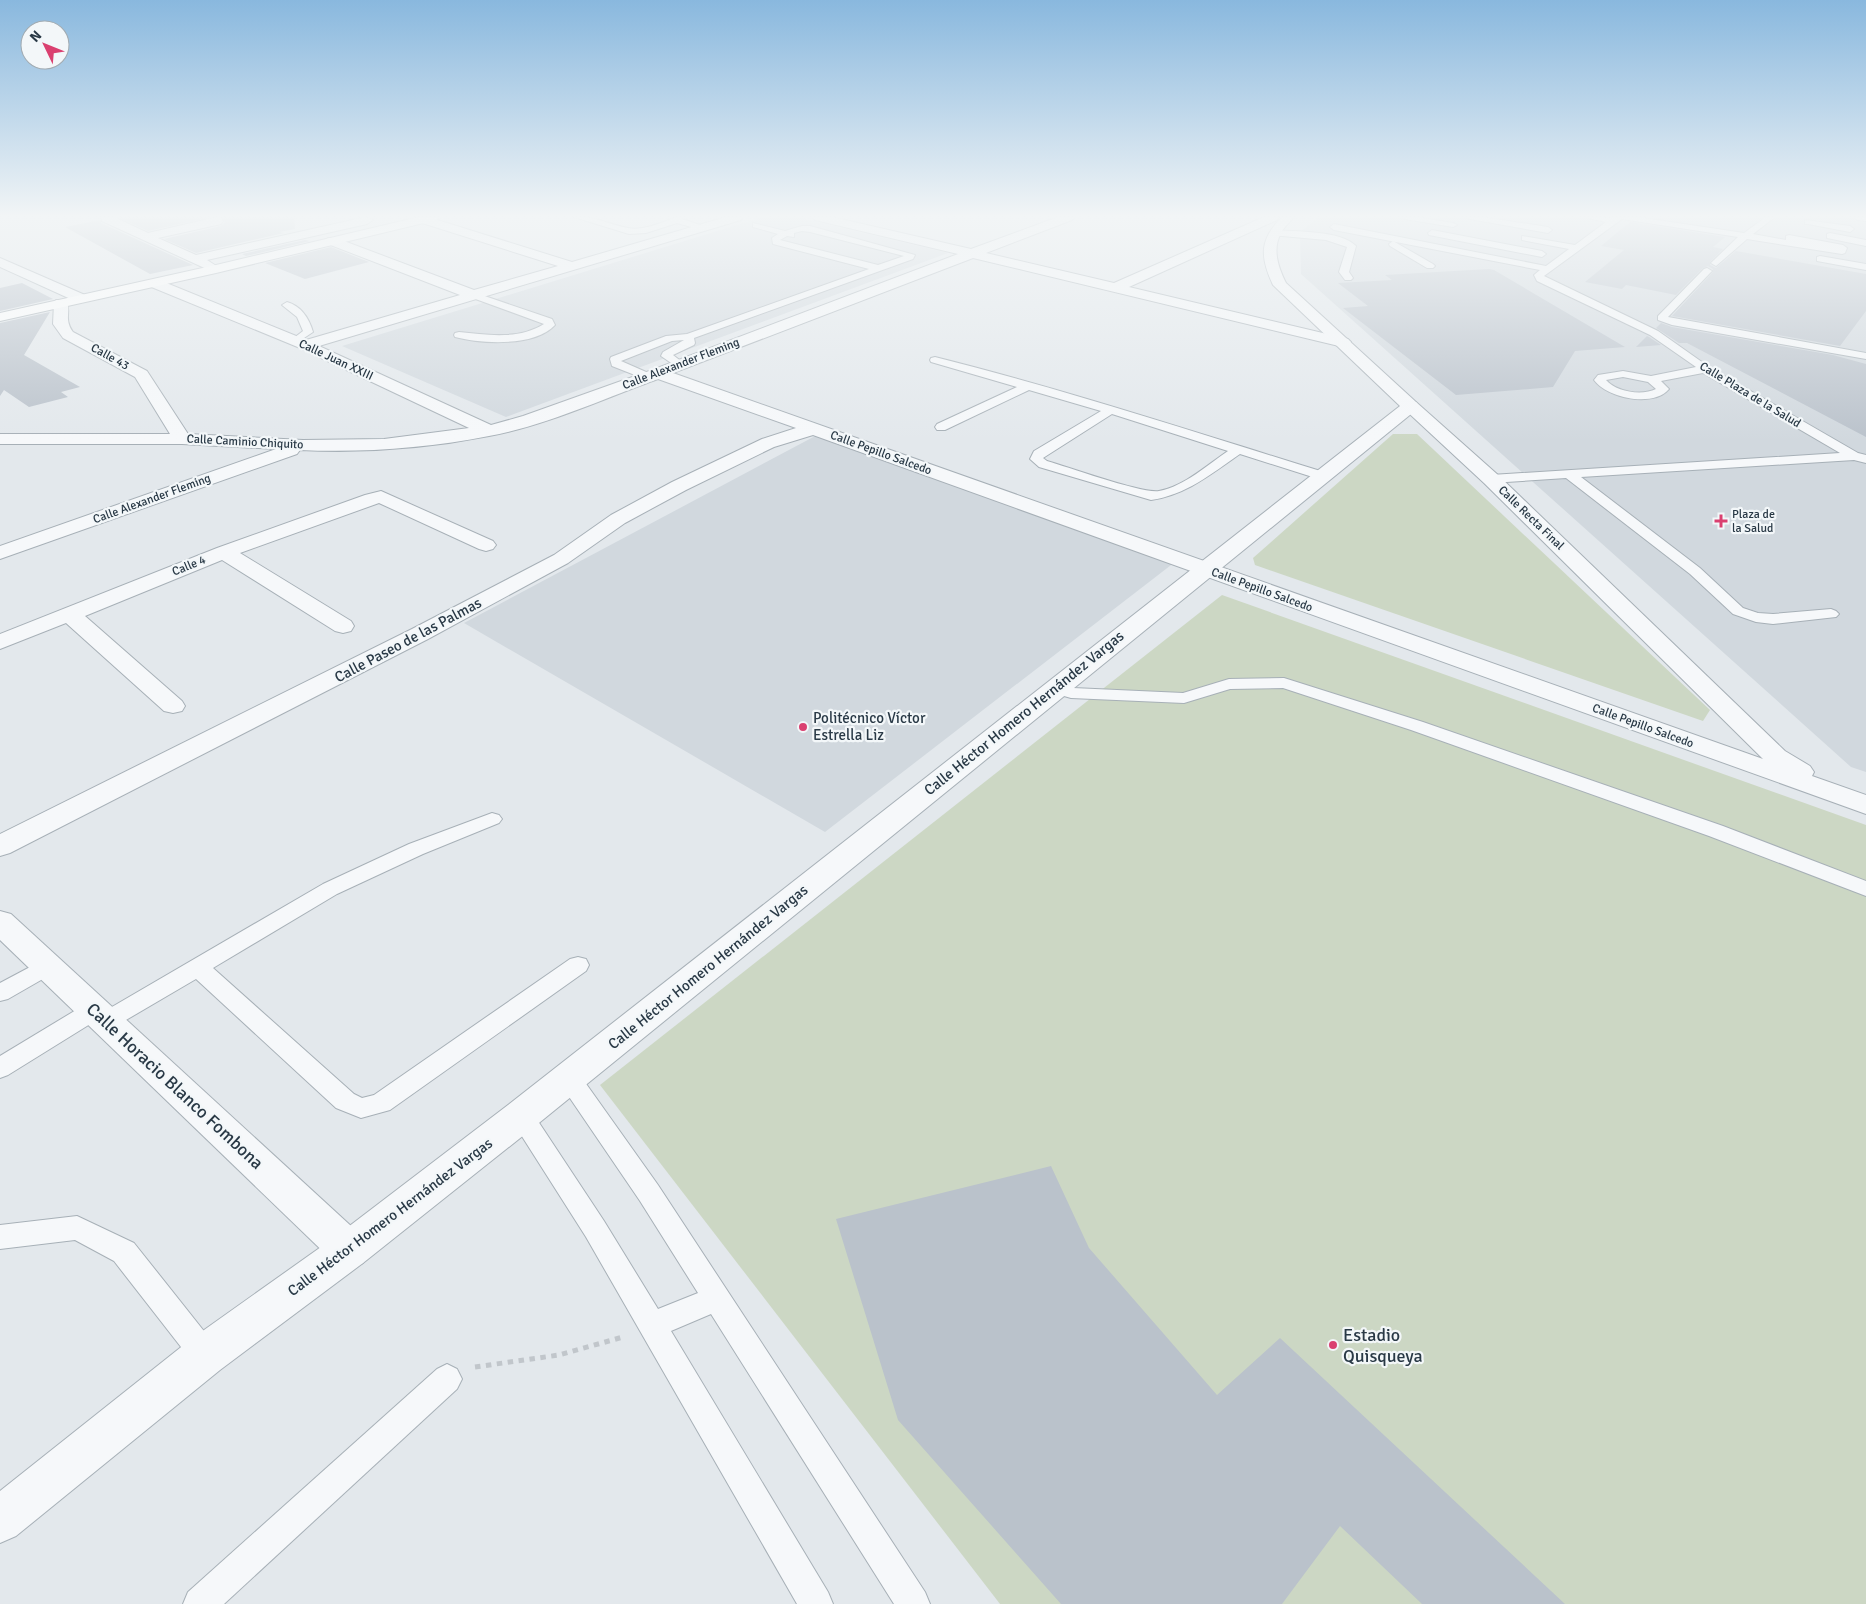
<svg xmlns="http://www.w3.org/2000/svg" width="1866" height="1604" viewBox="0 0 1866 1604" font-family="Signika,sans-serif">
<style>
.built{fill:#d1d8de}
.green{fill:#ccd7c4}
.building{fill:#bac2cb}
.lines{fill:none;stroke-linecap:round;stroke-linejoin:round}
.service-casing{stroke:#a7b0b7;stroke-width:2}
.minor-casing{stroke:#a7b0b7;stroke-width:2}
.tertiary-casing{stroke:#a7b0b7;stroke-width:2}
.secondary-casing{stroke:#a7b0b7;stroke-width:2}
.path{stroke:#c1c6cb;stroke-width:5;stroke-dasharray:5.5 5.5;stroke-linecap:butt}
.service{fill:#f6f8fa;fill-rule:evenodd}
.minor{fill:#f6f8fa;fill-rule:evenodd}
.tertiary{fill:#f6f8fa;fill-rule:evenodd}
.secondary{fill:#fff;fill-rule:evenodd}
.poi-dot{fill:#da4070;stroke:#f3f7f9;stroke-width:2}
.labels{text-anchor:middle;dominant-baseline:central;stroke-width:4.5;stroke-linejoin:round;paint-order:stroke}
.far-street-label{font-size:12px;fill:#293946;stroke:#f3f7f9}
.far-poi-label{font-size:12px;fill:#293946;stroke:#f3f7f9;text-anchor:start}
.street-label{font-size:15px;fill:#293946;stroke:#f3f7f9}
.poi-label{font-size:15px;fill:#293946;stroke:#f3f7f9;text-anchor:start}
.near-street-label{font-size:18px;fill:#293946;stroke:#f3f7f9}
.near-poi-label{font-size:18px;fill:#293946;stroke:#f3f7f9;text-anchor:start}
</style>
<rect width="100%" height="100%" fill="#e3e8ec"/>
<g class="built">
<path d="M 763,217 L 796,217 L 948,253 L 506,417 L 342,346 Z"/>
<path d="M 1319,217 L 1845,217 L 1866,220 L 1866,772 L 1851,767 L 1301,274 L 1300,232 Z"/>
<path d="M 819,434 L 1175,562 L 825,832 L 464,623 Z"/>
</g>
<g class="green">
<path d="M 1393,434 L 1417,434 L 1710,710 L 1703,721 L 1255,565 L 1253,558 Z"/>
<path d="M 1222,595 L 1866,825 L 1866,1604 L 1000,1604 L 600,1085 Z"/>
</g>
<g class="building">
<path d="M 117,217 L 211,217 L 148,231 Z"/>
<path d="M 222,217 L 294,217 L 295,229 L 279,232 L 284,233 L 196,253 L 164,239 L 221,226 L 225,222 Z"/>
<path d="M 100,220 L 101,223 L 193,265 L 150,274 L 65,227 Z"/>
<path d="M 1630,222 L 1725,237 L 1713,247 L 1723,249 L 1710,262 L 1710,265 L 1716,268 L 1736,251 L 1866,274 L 1866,311 L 1840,346 L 1672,316 L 1713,272 L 1713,269 L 1708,266 L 1703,268 L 1676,295 L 1626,285 L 1622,289 L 1585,282 L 1624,250 L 1601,246 Z"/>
<path d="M 305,240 L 310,241 L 246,256 L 242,254 Z"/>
<path d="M 331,247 L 369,262 L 305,279 L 265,263 Z"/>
<path d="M 1489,269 L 1494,270 L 1625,347 L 1575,351 L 1553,387 L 1456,395 L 1343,308 L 1368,306 L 1338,283 L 1392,280 L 1385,275 Z"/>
<path d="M 22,283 L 53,299 L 0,311 L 0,288 Z"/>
<path d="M 50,312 L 24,355 L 80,387 L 61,392 L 68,397 L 29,407 L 4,390 L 0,396 L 0,323 Z"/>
<path d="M 1661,323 L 1672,327 L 1833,355 L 1866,364 L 1866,437 L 1687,343 L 1679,343 L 1656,328 Z"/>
<path d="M 1647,336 L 1649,337 L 1661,345 L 1636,347 Z"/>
<path d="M 1051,1166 L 1089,1248 L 1217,1395 L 1280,1338 L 1565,1604 L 1422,1604 L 1340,1526 L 1282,1604 L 1061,1604 L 898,1420 L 836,1219 Z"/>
</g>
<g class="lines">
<defs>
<g id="service">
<path d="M 574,217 C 592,215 610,225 628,228 C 643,231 660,223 674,218 L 674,217 L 682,217 L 682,219 L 706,227 L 702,230 L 677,223 L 646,233 L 629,234 Z"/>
<path d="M 1401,217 L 1417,217 L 1453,223 L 1457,225 L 1453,227 L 1405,219 Z"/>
<path d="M 1466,217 L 1482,217 L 1548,227 L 1552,230 L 1548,233 L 1470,219 Z"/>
<path d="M 1583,217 L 1612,218 L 1614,217 L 1637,217 L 1744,233 L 1766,217 L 1775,217 L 1753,234 L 1786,240 L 1786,236 L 1789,235 L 1843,245 L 1847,248 L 1845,253 L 1842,254 L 1747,239 L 1716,266 L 1711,263 L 1713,261 L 1738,237 L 1622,219 L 1544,276 L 1658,331 L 1709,367 L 1858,453 L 1866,455 L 1866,463 L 1854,460 L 1581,477 L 1700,568 L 1743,608 L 1758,613 L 1773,614 L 1831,609 L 1836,611 L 1839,614 L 1836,617 L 1773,624 L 1756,622 L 1733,614 L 1690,574 L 1566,478 L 1491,483 L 1485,479 L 1491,475 L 1840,453 L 1703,373 L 1661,381 L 1669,389 C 1653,408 1607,398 1594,380 L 1598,375 L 1623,371 L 1651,376 L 1696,367 L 1650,335 L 1537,281 L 1534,275 L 1540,270 L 1334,230 L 1330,227 L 1334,224 L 1546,266 L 1569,249 L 1522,240 L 1522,236 L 1575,245 L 1606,222 ZM 1623,377 L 1648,382 L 1656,389 C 1642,396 1616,392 1606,380 Z"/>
<path d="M 1805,220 L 1850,226 L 1854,229 L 1850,232 L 1808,224 L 1805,224 Z"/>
<path d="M 753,223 L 785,231 L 802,226 L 810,226 L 915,255 L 913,259 L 694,338 L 695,343 L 694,345 L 673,355 L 686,365 L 685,367 L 677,367 L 661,356 L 663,352 L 684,340 L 672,341 L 621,361 L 653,375 L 655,377 L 653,379 L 645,379 L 612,366 L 610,359 L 611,357 L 666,336 L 687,334 L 869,269 L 773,244 L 772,238 L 778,234 L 753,227 ZM 802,231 L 810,232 L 904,256 L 878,265 L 780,240 L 787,236 L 794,237 L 794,233 Z"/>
<path d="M 1274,230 C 1296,232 1340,230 1356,246 L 1349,272 L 1353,278 L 1351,280 L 1345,280 L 1339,272 L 1347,247 L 1326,240 L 1271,235 L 1271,231 Z"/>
<path d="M 1432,230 L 1542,251 L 1546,254 L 1542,257 L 1429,235 L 1428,233 Z"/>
<path d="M 1830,233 L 1866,240 L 1866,246 L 1827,238 L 1827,234 Z"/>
<path d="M 1393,241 L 1433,264 L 1435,266 L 1433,268 L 1427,268 L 1390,246 L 1389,244 Z"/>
<path d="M 1820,256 L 1866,264 L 1866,270 L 1817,261 L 1817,257 Z"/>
<path d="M 1707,268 L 1712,271 L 1710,273 L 1668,317 L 1866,353 L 1866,359 L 1672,325 L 1658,320 L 1658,316 L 1704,269 Z"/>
<path d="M 473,292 L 552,319 L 555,325 C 535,347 482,344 455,337 L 454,335 L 455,333 L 459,332 C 488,335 518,340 544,324 L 470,297 L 470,293 Z"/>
<path d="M 287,302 C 301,306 309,318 313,332 L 295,344 L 290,341 L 303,331 L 297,317 L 282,305 Z"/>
<path d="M 935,357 C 1067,390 1197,433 1327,473 L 1328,476 L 1322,480 L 1240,454 C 1211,474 1186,495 1151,500 L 1039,467 L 1030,459 L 1034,451 L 1101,411 L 1029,390 L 945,430 L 937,430 L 935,427 L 937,424 L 1017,387 L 931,362 L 930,360 L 931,358 ZM 1112,414 L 1228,451 C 1207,465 1185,486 1159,491 C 1143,494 1068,467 1047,461 L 1043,458 Z"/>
<path d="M 1284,678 L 1423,722 L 1723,826 L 1866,881 L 1866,896 L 1709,836 L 1411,730 L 1283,688 L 1230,689 L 1184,703 L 1071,698 L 1050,692 L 1048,688 L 1050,684 L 1056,683 L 1073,688 L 1183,693 L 1229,679 Z"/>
<path d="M 492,813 L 499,815 L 502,819 L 499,823 L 423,854 L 337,894 L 213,968 L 354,1094 L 362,1098 L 374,1095 L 570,959 L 578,957 L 586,959 L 589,965 L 586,971 L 390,1110 L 361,1118 L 336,1108 L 196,979 L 114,1027 L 106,1030 L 98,1027 L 95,1021 L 8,1075 L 0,1078 L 0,1056 L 86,1004 L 94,1001 L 102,1004 L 105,1011 L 323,884 L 409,844 Z"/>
<path d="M 47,958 L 55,960 L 58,966 L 55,972 L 8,999 L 0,1001 L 0,983 Z"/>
<path d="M 569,1068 L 577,1071 L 658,1185 L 925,1592 L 930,1604 L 894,1604 L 711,1314 L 671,1331 L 828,1592 L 833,1604 L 797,1604 L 586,1237 L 509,1116 L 512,1109 L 521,1106 L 530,1109 L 604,1221 L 658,1309 L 698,1293 L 640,1201 L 561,1085 L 557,1078 L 561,1071 Z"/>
<path d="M 77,1216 L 134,1243 L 215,1345 L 219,1355 L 215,1365 L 205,1369 L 195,1365 L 114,1261 L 75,1240 L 0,1249 L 0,1225 Z"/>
<path d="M 447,1364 L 457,1369 L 462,1379 L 457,1389 L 224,1604 L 183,1604 L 188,1592 L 437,1369 Z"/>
</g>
<g id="minor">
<path d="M 101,217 L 114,217 L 148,233 L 217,217 L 221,218 L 223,221 L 221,224 L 158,238 L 196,255 L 366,217 L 373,220 L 367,224 L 207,260 L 218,267 L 211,271 L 102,221 Z"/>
<path d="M 419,217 L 428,217 L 572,262 L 726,217 L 743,217 L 741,220 L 319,346 L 491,425 L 523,416 L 652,370 L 958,254 L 815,220 L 813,217 L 832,217 L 971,249 L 1058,217 L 1074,217 L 1072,220 L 986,253 L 1114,283 L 1264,217 L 1279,217 L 1277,220 L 1129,287 L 1348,339 L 1351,342 L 1348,345 L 1343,347 L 973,258 L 673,373 L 1763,759 L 1484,483 L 1401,406 L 1404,402 L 1416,402 L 1498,475 L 1785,751 L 1810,766 L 1814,772 L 1812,776 L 1866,795 L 1866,814 L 813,435 L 774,447 L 686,490 L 625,523 L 568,563 L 428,639 L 10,853 L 0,856 L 0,834 L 412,629 L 554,555 L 611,515 L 672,482 L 762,439 L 796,428 L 658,379 C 605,398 545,426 489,436 C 429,448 361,453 300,450 L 297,454 L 0,559 L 0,546 L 276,449 L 182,444 L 0,444 L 0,434 L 170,434 L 135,377 L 63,338 L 53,324 L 54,303 L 56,300 L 66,300 C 72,311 63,318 73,332 L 147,371 L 188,434 L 303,440 L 384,439 L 469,428 L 300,348 L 149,286 L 147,283 L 149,280 L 159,280 L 306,340 L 460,295 L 328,244 L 326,241 L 328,238 L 336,238 L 474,290 L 558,266 L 419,222 L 417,219 Z"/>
<path d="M 0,258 L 85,295 L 87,298 L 85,301 L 75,301 L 0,267 Z"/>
<path d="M 381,491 L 493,541 L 496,545 L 493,549 L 486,551 L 479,549 L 379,503 L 240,553 L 351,621 L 354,626 L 351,631 L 343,633 L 335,631 L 222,560 L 85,616 L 182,701 L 185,706 L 182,711 L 173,713 L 164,711 L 66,623 L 0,649 L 0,634 L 217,548 L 365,495 Z"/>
<path d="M 0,911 L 11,914 L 363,1237 L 369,1250 L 363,1263 L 349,1268 L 335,1263 L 0,940 Z"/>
</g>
<path id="tertiary" d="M 1282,217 L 1294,217 C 1290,222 1284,227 1281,233 C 1272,249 1278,267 1286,283 L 1416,402 L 1419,406 L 1416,410 L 534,1127 L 363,1263 L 220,1370 L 16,1536 L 0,1543 L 0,1491 L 190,1340 L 335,1237 L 508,1105 L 1400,406 L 1273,285 C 1260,257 1259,240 1282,217 Z"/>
<g id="secondary">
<path d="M 419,217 L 438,217 L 436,220 L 216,273 L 0,321 L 0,313 L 216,265 Z"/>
<path d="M 1855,217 L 1866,217 L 1866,221 L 1857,220 Z"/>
</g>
</defs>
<use href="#service" class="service-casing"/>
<use href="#minor" class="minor-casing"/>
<use href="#tertiary" class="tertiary-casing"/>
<use href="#secondary" class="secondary-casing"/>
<path class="path" d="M 475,1367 L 559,1355 L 623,1337"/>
<use href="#service" class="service"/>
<use href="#minor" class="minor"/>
<use href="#tertiary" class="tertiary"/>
<use href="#secondary" class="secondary"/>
</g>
<linearGradient id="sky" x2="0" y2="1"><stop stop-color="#89b8de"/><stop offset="0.49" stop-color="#f2f5f6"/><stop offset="1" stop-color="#f2f5f6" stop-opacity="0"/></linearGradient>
<rect width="1866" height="441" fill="url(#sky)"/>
<g class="poi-dot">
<path d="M1718.5 513.5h5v5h5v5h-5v5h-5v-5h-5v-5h5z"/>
<circle cx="803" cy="727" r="5"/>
<circle cx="1333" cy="1345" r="5"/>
</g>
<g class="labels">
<g class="far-street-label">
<text transform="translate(110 357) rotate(29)">Calle 43</text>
<text transform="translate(336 360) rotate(25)">Calle Juan XXIII</text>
<text transform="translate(681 364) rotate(-21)">Calle Alexander Fleming</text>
<text transform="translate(1750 395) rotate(31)">Calle Plaza de la Salud</text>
<text transform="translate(245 442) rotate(3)">Calle Caminio Chiquito</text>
<text transform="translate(881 453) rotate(20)">Calle Pepillo Salcedo</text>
<text transform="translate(152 499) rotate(-20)">Calle Alexander Fleming</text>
<text transform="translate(1531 518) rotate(44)">Calle Recta Final</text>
<text transform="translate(189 566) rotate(-22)">Calle 4</text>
<text transform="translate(1262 590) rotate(20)">Calle Pepillo Salcedo</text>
<text transform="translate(1643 726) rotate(20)">Calle Pepillo Salcedo</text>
</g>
<g class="far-poi-label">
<text x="1732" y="514">Plaza de<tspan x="1732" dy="14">la Salud</tspan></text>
</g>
<g class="street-label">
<text transform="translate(408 640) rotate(-28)">Calle Paseo de las Palmas</text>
<text transform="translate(1024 713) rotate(-39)">Calle Héctor Homero Hernández Vargas</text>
<text transform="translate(708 967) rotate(-39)">Calle Héctor Homero Hernández Vargas</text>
<text transform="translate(390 1217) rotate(-37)">Calle Héctor Homero Hernández Vargas</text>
</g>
<g class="poi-label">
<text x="813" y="718">Politécnico Víctor<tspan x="813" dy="17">Estrella Liz</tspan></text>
</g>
<g class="near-street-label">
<text transform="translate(175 1086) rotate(43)">Calle Horacio Blanco Fombona</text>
</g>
<g class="near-poi-label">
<text x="1343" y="1335">Estadio<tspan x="1343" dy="21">Quisqueya</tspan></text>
</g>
</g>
<g transform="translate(45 45) rotate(313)"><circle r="24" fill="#f3f7f9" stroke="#a2abb1"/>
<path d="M0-4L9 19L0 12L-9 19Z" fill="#da4070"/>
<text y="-8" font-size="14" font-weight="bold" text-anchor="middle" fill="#293946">N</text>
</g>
</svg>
